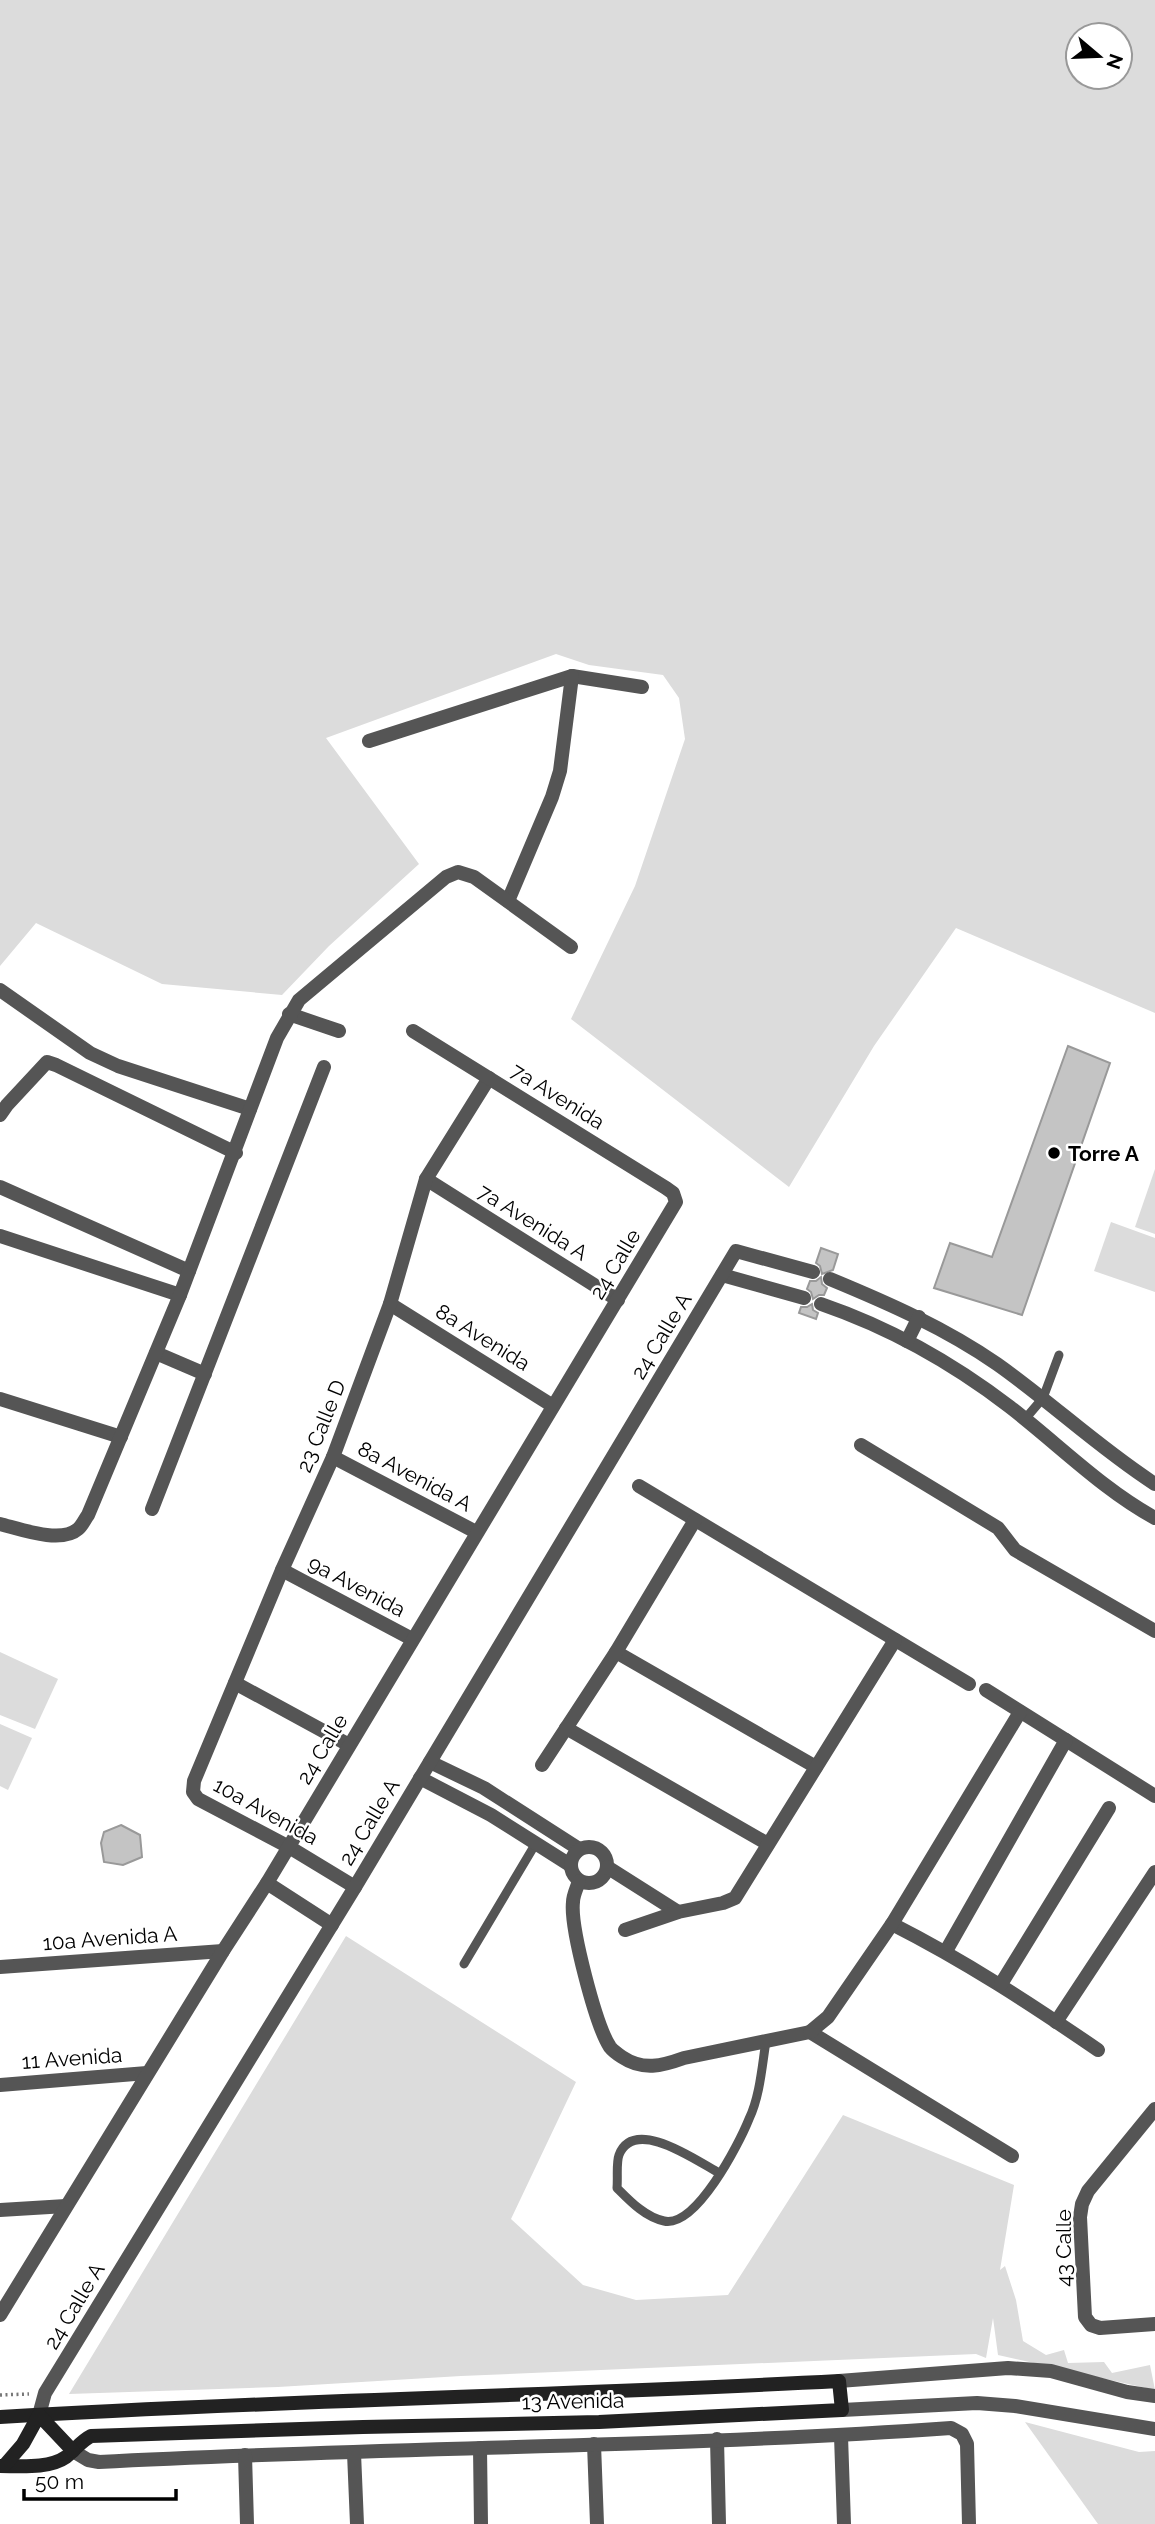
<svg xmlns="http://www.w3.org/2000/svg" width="1155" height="2524" viewBox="0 0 1155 2524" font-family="Raleway,sans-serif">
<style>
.green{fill:#dcdcdc;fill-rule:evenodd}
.building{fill:#c4c4c4;stroke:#999;stroke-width:2}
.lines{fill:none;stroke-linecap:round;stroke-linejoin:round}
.path{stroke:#777;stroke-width:3.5;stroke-dasharray:2 3.5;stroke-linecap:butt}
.lane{stroke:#555;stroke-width:9}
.street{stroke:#555;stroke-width:14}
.secondary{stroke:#222;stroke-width:14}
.poi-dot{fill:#000;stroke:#fff;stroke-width:2.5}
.labels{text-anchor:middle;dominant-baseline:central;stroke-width:5;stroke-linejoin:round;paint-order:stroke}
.street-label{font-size:21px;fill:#000;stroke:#fff}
.poi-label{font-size:21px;font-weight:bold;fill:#000;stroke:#fff;text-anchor:start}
</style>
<rect width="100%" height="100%" fill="#fff"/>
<g class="green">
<path d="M 0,0 L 1155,0 L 1155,1013 L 956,928 L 874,1046 L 789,1187 L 571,1019 L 635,886 L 685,739 L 679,698 L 663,675 L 589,665 L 556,654 L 326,738 L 419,864 L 329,946 L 282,995 L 162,984 L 36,923 L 0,966 ZM 1078,35 L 1120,35 L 1120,77 L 1078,77 Z"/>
<path d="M 1155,1169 L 1155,1234 L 1135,1227 Z"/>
<path d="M 1111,1222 L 1155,1238 L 1155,1292 L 1094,1271 Z"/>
<path d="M 0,1652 L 58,1679 L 35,1729 L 0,1715 Z"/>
<path d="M 0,1724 L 32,1738 L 8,1790 L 0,1786 Z"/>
<path d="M 346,1936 L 576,2082 L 511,2219 L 583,2285 L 636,2300 L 728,2295 L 843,2115 L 1014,2185 L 1000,2270 L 1005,2266 L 1016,2300 L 1023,2341 L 1046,2355 L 1064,2350 L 1068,2363 L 1104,2362 L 1112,2373 L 1150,2365 L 1155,2390 L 998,2355 L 993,2318 L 986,2358 L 976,2354 L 461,2376 L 278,2387 L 69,2394 Z"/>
<path d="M 1025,2422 L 1139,2452 L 1155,2451 L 1155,2524 L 1098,2524 Z"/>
</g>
<g class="building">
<path d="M 1068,1046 L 1110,1063 L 1022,1315 L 934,1288 L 950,1243 L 992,1257 Z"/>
<path d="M 821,1248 L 838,1254 L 833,1270 L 822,1274 L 820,1266 L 816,1263 Z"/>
<path d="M 821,1277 L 822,1284 L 827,1288 L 824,1295 L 819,1295 L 813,1299 L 811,1292 L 807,1289 L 810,1281 L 816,1281 Z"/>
<path d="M 812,1304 L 813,1310 L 818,1313 L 816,1319 L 799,1313 L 801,1307 L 807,1307 Z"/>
<path d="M 121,1825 L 140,1835 L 142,1857 L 123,1865 L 104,1862 L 101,1843 L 104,1832 Z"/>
</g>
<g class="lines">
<path class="path" d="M 0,2395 L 29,2394"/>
<g class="lane">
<path d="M 1025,1419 L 1043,1398 L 1059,1355"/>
<path d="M 464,1964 L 536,1843"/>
<path d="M 719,2173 C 697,2161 634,2116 619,2155 C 616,2163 618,2178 617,2188 C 630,2201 645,2217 664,2221 C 696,2228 739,2144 749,2119 C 760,2096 762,2066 766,2041"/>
</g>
<g class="street">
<path d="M 369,741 L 572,676 L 642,687"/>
<path d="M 508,901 L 552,797 L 560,771 L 572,676"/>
<path d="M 0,990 L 90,1053 L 118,1066 L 250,1109"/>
<path d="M 289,1014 L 339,1031"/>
<path d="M 0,1115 L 7,1105 L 47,1062 L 56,1065 L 236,1153"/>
<path d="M 426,1179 L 618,1300"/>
<path d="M 0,1187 L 189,1271"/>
<path d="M 0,1236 L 180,1295"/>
<path d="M 722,1275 L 804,1298"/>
<path d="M 830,1279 C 888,1303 945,1328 997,1364 C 1051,1402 1099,1448 1155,1484"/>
<path d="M 390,1304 L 553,1406"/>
<path d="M 821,1304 C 888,1327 954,1364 1010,1407 C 1058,1444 1102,1489 1155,1518"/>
<path d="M 907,1341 L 919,1317"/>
<path d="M 156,1353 L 205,1374"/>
<path d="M 0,1399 L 121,1437"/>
<path d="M 861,1445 L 998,1528 L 1015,1550 L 1155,1631"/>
<path d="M 333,1457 L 476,1532"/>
<path d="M 639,1486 L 969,1684"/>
<path d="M 152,1509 L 324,1067"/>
<path d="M 0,1524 C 20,1529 61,1544 78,1529 C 82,1526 85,1519 88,1515 L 180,1295 L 277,1038 L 299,1000 L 446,877 L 458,872 L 474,877 L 571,947"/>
<path d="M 282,1570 L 412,1639"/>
<path d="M 616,1652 L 816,1767"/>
<path d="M 235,1683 L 349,1745"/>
<path d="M 986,1690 L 1155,1796"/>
<path d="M 566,1728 L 768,1844"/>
<path d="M 430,1762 L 484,1788 L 579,1849"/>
<path d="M 542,1765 L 616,1652 L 695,1520"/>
<path d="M 420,1778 L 491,1815 L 570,1865"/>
<circle cx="589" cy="1865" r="18"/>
<path d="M 607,1867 L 678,1912"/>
<path d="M 579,1881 C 577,1888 573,1895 573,1902 C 570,1927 596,2026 610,2047 C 613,2051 619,2055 622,2057 C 643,2071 662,2066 684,2058 L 810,2032 L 1012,2156"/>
<path d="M 267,1883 L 332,1925"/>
<path d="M 355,1887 L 289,1847 L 198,1799 L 193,1792 L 194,1781 L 282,1570 L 333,1457 L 390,1304 L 426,1179 L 489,1078"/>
<path d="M 892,1924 C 965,1961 1031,2004 1098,2050"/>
<path d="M 625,1930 L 678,1912 L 723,1903 L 735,1898 L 895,1640"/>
<path d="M 946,1951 L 1066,1740"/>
<path d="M 0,1967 L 223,1951"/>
<path d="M 1001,1984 L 1109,1808"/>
<path d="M 1056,2022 L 1155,1872"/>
<path d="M 810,2032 L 828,2017 L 892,1924 L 1020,1712"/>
<path d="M 0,2085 L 147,2073"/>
<path d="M 1155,2109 L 1088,2191 L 1082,2204 L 1080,2217 L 1085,2317 L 1091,2325 L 1100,2328 L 1155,2324"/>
<path d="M 0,2210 L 66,2206"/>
<path d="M 0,2315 L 223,1951 L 267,1883 L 676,1202 L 673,1193 L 666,1188 L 413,1031"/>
<path d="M 839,2381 L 1008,2368 L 1051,2371 L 1127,2392 L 1155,2396"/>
<path d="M 842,2410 L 977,2403 L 1015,2406 L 1155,2429"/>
<path d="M 39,2415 L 45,2393 L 355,1887 L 736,1251 L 813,1272"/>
<path d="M 841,2436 L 844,2524"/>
<path d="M 717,2439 L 719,2524"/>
<path d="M 594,2444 L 597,2524"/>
<path d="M 480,2448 L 481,2524"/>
<path d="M 73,2451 L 88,2460 L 99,2462 C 382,2447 667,2448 951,2428 L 962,2434 L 967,2444 L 969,2524"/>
<path d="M 354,2453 L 357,2524"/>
<path d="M 245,2455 L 247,2524"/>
</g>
<g class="secondary">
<path d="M 0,2417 C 279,2400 559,2396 839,2381 L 842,2410 L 599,2422 L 363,2427 L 91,2436 C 81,2441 75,2450 66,2457 C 49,2469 20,2466 0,2466"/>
<path d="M 4,2466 L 23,2444 L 39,2415 L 73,2451"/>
</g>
</g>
<circle class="poi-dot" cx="1054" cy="1153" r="7"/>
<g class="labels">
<g class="street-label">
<text transform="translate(558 1096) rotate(32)">7a Avenida</text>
<text transform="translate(533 1222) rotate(32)">7a Avenida A</text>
<text transform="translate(615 1264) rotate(-59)">24 Calle</text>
<text transform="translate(661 1336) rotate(-59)">24 Calle A</text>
<text transform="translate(483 1337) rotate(32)">8a Avenida</text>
<text transform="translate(321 1426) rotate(-68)">23 Calle D</text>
<text transform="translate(415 1476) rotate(28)">8a Avenida A</text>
<text transform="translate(357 1586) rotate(28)">9a Avenida</text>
<text transform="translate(322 1749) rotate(-59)">24 Calle</text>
<text transform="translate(266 1811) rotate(29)">10a Avenida</text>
<text transform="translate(369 1822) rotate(-59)">24 Calle A</text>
<text transform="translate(110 1938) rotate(-4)">10a Avenida A</text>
<text transform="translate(72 2058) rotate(-4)">11 Avenida</text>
<text transform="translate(1063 2248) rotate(-90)">43 Calle</text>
<text transform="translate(74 2306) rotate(-59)">24 Calle A</text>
<text transform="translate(573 2401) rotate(-1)">13 Avenida</text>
</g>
<g class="poi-label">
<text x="1068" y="1153">Torre A</text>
</g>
</g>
<g transform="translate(1099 56) rotate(109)"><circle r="33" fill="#ffffff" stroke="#999999" stroke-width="2"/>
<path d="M0-5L12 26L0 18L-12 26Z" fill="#000000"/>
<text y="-10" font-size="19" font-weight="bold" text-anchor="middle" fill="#000000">N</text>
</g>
<path d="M24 2489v10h152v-10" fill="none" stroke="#000000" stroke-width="3.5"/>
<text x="35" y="2489" font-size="21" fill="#000000" stroke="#ffffff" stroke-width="5" paint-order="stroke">50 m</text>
</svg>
